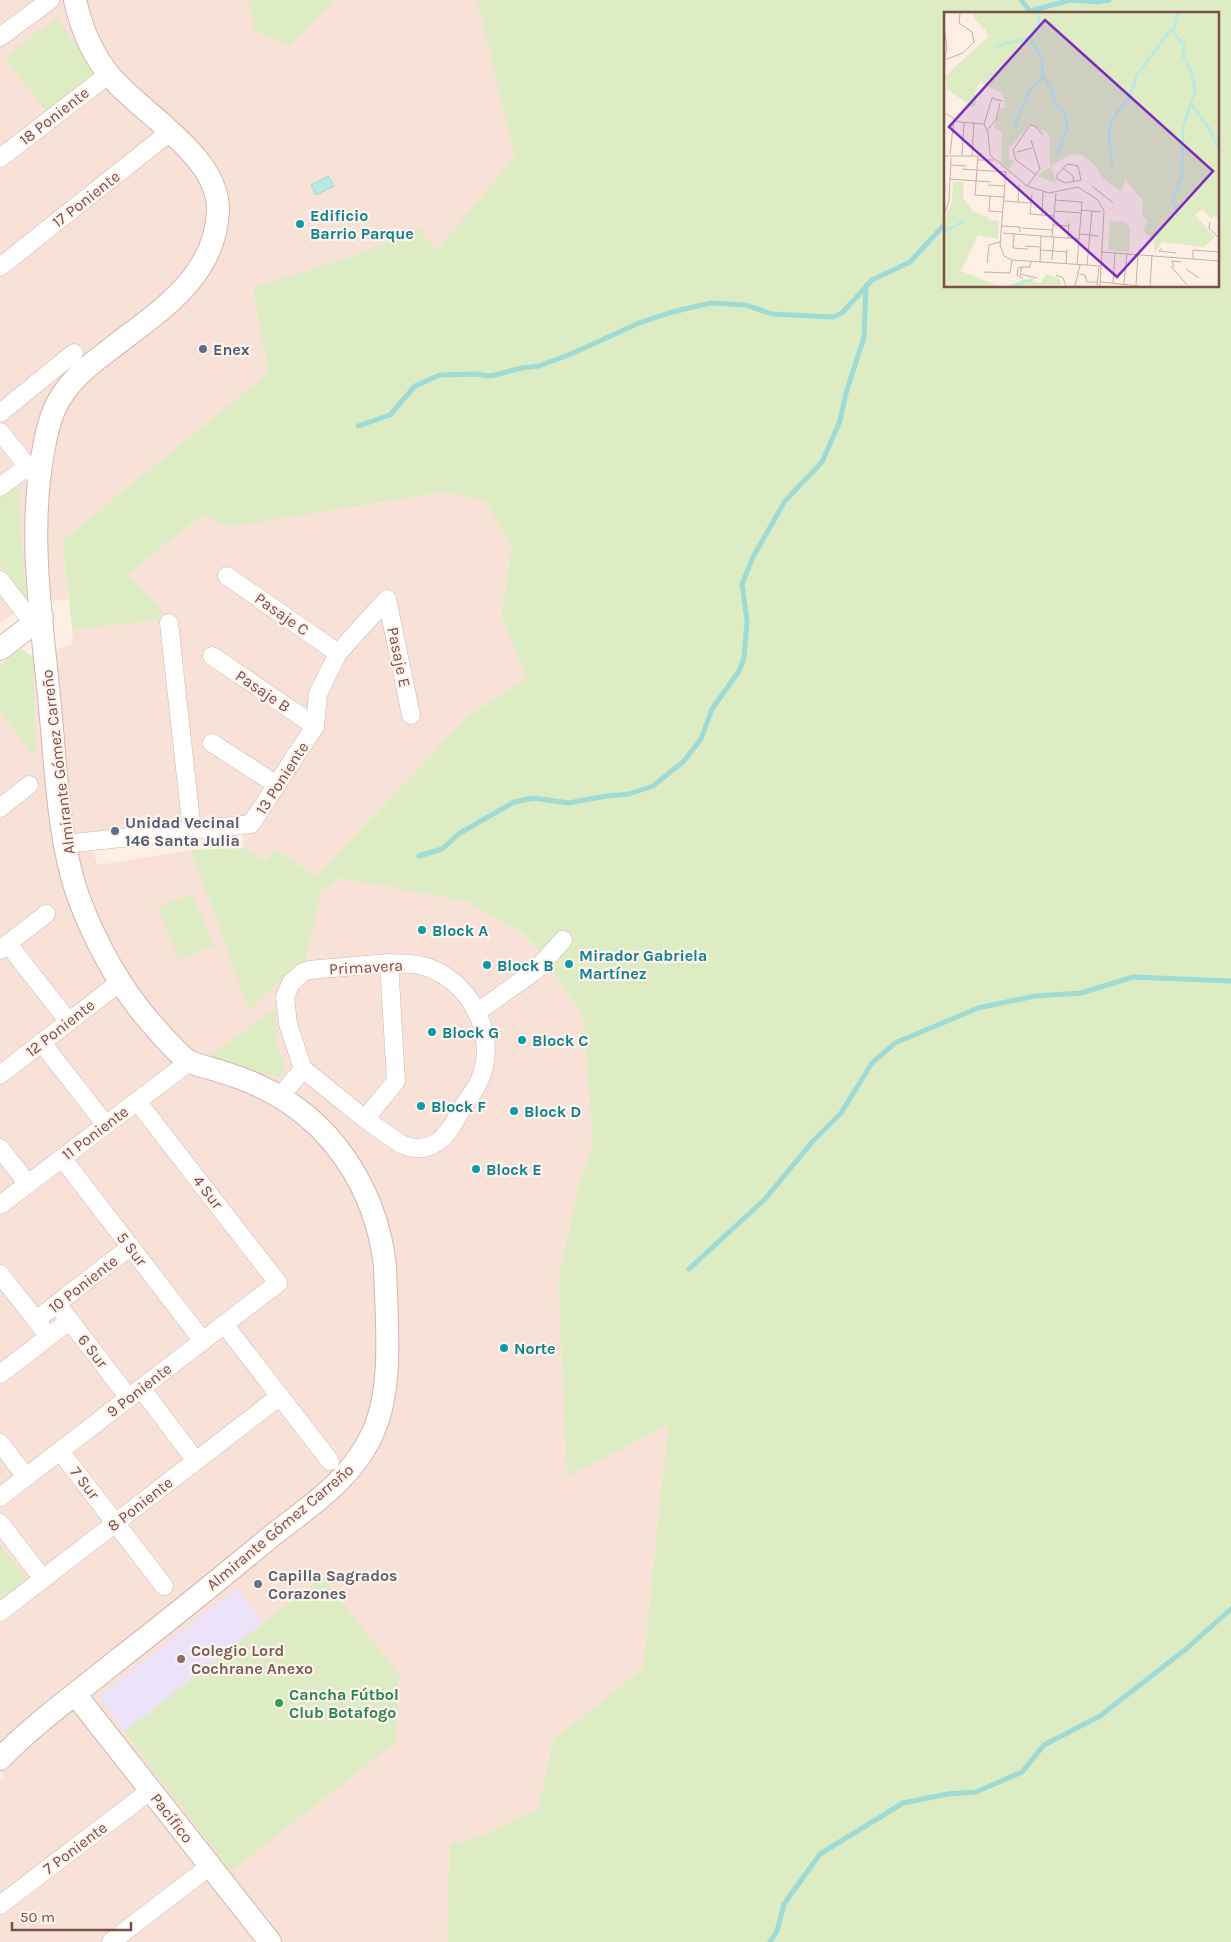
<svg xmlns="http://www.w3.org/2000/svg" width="1231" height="1942" viewBox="0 0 1231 1942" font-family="Karla,sans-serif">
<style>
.residential{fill:#f8e1d6}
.education{fill:#ece2fa}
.green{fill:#ddecc2;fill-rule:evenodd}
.water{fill:#b8e9e5;stroke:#9edbd7}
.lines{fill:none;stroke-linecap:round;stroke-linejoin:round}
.stream{stroke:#9edbd7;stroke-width:5}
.minor-casing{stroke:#d3b6ad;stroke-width:19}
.tertiary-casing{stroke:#d3b6ad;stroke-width:24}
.minor{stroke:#fff;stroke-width:18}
.tertiary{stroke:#fff;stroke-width:22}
.culture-dot{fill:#0f9aa8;stroke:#fff4ed;stroke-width:2}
.service-dot{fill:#5c6f8a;stroke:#fff4ed;stroke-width:2}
.worship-dot{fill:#6b7280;stroke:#fff4ed;stroke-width:2}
.education-dot{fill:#8d6e63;stroke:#fff4ed;stroke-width:2}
.leisure-dot{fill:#2e9e5b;stroke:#fff4ed;stroke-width:2}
.labels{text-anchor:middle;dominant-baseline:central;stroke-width:4.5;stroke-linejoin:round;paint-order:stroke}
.street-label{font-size:16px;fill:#794f48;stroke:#fff4ed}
.culture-label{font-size:16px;font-weight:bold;fill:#0d838f;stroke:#fff4ed;text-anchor:start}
.service-label{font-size:16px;font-weight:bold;fill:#4e5e75;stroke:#fff4ed;text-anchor:start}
.worship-label{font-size:16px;font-weight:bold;fill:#5b616d;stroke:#fff4ed;text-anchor:start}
.education-label{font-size:16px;font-weight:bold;fill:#785e54;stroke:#fff4ed;text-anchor:start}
.leisure-label{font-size:16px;font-weight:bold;fill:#27864d;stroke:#fff4ed;text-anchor:start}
.inset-river{fill:none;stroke:#b8e9e5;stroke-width:2.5}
.inset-road{fill:none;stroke:#c9afa6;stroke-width:1}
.view{fill:#7b2cbf;fill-opacity:0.15;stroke:#7b2cbf;stroke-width:2.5}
.inset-edge{fill:none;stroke:#794f48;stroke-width:2.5}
</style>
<rect width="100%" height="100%" fill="#feefe5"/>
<g class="residential">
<path d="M 0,0 L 248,0 L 256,31 L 290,46 L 334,0 L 477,0 L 516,157 L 437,250 L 417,228 L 361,253 L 253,288 L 268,373 L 62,541 L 68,599 L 26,604 L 0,623 Z"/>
<path d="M 447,492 L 485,501 L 512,546 L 501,615 L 527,679 L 469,715 L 316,877 L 276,850 L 266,861 L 244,848 L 242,818 L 85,834 L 98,865 L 191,850 L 249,1009 L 287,974 L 305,962 L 321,892 L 338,878 L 465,901 L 527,937 L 583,1016 L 593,1144 L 580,1180 L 558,1278 L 567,1476 L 668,1425 L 643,1669 L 553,1740 L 538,1810 L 466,1842 L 450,1842 L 447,1942 L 0,1942 L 0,1780 L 4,1776 L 0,1771 L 0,665 L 21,649 L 33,657 L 73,644 L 72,629 L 163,619 L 160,607 L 128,575 L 203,514 L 349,508 Z"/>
</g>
<path class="education" d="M 237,1588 L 263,1623 L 124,1732 L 99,1696 Z"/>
<g class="green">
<path d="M 248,0 L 334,0 L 290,46 L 255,31 Z"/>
<path d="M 477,0 L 1231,0 L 1231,1942 L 447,1942 L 450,1842 L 466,1842 L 538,1810 L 553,1740 L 643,1669 L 668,1425 L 567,1477 L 558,1278 L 580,1180 L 593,1144 L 583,1016 L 528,937 L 465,901 L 338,878 L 321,892 L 305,962 L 287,974 L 249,1010 L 191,850 L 244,848 L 266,861 L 276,849 L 316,877 L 469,715 L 527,679 L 501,615 L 512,546 L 485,501 L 447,492 L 226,527 L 203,514 L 128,575 L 160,607 L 163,620 L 72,629 L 62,541 L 268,373 L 253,288 L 361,253 L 418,228 L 437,250 L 515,157 ZM 945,14 L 1217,14 L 1217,286 L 945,286 Z"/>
<path d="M 56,18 L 99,75 L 49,114 L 5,58 Z"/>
<path d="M 18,484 L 26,604 L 0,565 L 0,498 Z"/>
<path d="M 21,649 L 33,657 L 36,758 L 0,711 L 0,665 Z"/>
<path d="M 192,894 L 214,946 L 179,960 L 158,908 Z"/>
<path d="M 275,1009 L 277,1045 L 285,1071 L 282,1077 L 213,1062 L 212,1054 Z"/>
<path d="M 0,1544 L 30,1584 L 4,1605 L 0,1600 Z"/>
<path d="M 322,1577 L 399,1674 L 396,1742 L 231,1871 L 124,1732 Z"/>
</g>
<path class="water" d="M 328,176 L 334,186 L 316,195 L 311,185 Z"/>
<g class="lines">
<g class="stream">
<path d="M 1021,0 L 1030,11"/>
<path d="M 1030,14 L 1030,11 L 1070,0 L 1097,2 L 1109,0"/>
<path d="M 358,426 L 390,415 L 415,386 L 440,375 L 476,374 L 491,376 L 522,368 L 539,366 L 571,354 L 639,323 L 672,312 L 711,303 L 746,305 L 772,314 L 833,317 L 842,313 L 872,280 L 910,262 L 945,224"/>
<path d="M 419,856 L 442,849 L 460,833 L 514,802 L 533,798 L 569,803 L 606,796 L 629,794 L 653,786 L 684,761 L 701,739 L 712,709 L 739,671 L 744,658 L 747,621 L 742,584 L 753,557 L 785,501 L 822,462 L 840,421 L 846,393 L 864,337 L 866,286"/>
<path d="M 689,1269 L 765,1199 L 813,1141 L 841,1113 L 872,1063 L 895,1043 L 978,1008 L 1035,996 L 1081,993 L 1133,977 L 1231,981"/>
<path d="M 770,1942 L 777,1931 L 784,1904 L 820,1854 L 903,1803 L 948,1794 L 976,1792 L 1022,1772 L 1044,1745 L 1100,1716 L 1186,1649 L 1231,1609"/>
</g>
<defs>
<g id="minor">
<path d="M 0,37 L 50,0"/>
<path d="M 0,158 L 109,74"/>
<path d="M 0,267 L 171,131"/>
<path d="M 0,413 L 74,353"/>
<path d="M 0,432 L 38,479"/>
<path d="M 0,487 L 28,466"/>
<path d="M 227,576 L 338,653"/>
<path d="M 0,580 L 33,623"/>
<path d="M 387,599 L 411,715"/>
<path d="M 169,623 L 192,831"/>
<path d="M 212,656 L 315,726"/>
<path d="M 212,743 L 277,785"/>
<path d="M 0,808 L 29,785"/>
<path d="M 65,844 L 251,824 L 315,726 L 318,694 L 338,653 L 387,599"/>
<path d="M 8,944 L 69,1022"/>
<path d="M 0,950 L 46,914"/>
<path d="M 389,963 C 400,964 412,963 423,966 C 469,978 499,1035 480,1079 C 477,1088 469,1097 464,1105 C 456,1119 448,1137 434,1144 C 423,1150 412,1149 401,1144 L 365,1119 L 303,1069 L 288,1024 L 285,997 L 291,983 L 302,973 L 309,970 Z"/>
<path d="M 477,1012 L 535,971 L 563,940"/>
<path d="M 42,1043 L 106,1125"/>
<path d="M 0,1075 L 120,982"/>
<path d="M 280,1097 L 303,1069"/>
<path d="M 365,1119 L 396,1081 L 389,963"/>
<path d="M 0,1148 L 28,1184"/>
<path d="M 62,1158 L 203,1341"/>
<path d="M 0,1205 L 189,1062"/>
<path d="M 0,1274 L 43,1329"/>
<path d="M 57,1304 L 129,1398"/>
<path d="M 36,1320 L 130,1247"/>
<path d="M 224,1324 L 330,1461"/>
<path d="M 0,1374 L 69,1321"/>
<path d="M 141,1388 L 196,1461"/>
<path d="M 0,1443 L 26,1477"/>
<path d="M 60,1451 L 164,1586"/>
<path d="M 0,1497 L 278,1283 L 137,1101"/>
<path d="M 0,1523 L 43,1579"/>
<path d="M 0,1612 L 280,1396"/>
<path d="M 0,1905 L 151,1790"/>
<path d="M 111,1942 L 210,1866"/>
</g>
<g id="tertiary">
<path d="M 0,649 L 42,617"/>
<path d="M 75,1694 L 270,1942"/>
<path d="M 0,1759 C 35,1723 76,1694 115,1662 C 167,1622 217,1581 268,1539 C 308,1507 354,1479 374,1430 C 394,1384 386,1315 385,1266 C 376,1188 331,1119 259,1086 C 243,1078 226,1073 209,1068 C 202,1066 193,1064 187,1060 C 177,1053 168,1042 160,1033 C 123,994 97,947 78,896 C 58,839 56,767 50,707 C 42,621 27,533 44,447 C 47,430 51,412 61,397 C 72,379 88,366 104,354 C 153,315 216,280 218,210 C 219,156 141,113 110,76 C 92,54 81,27 75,0"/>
</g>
</defs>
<use href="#minor" class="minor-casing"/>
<use href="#tertiary" class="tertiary-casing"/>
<use href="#minor" class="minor"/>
<use href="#tertiary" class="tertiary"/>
</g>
<g class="culture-dot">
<circle cx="300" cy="224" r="5"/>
<circle cx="422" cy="930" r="5"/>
<circle cx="569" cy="964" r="5"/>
<circle cx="487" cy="965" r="5"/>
<circle cx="432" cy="1032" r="5"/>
<circle cx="522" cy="1040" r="5"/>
<circle cx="421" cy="1106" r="5"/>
<circle cx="514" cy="1111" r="5"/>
<circle cx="476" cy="1169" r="5"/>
<circle cx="504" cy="1348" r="5"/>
</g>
<g class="service-dot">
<circle cx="203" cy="349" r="5"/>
<circle cx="115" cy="831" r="5"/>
</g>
<circle class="worship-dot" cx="258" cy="1584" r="5"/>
<circle class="education-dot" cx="181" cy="1659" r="5"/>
<circle class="leisure-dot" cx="279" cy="1703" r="5"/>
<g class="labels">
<g class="street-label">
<text transform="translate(54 116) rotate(-38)">18 Poniente</text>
<text transform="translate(86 199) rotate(-38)">17 Poniente</text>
<text transform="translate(282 614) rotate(35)">Pasaje C</text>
<text transform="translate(399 657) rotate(78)">Pasaje E</text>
<text transform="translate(263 691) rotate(34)">Pasaje B</text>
<text transform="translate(58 762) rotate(-97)">Almirante Gómez Carreño</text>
<text transform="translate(282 778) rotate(-57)">13 Poniente</text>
<text transform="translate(366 967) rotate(-3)">Primavera</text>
<text transform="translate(60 1028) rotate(-38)">12 Poniente</text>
<text transform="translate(95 1133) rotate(-37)">11 Poniente</text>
<text transform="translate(208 1192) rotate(52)">4 Sur</text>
<text transform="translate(132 1249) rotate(52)">5 Sur</text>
<text transform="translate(83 1284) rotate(-38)">10 Poniente</text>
<text transform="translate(93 1351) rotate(52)">6 Sur</text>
<text transform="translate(139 1390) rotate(-38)">9 Poniente</text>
<text transform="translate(85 1483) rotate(52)">7 Sur</text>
<text transform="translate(140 1504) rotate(-38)">8 Poniente</text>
<text transform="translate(280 1527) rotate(-40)">Almirante Gómez Carreño</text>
<text transform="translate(172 1818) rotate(52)">Pacífico</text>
<text transform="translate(75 1848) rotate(-37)">7 Poniente</text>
</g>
<g class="culture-label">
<text x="310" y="215">Edificio<tspan x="310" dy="18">Barrio Parque</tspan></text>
<text x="432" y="930">Block A</text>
<text x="579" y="955">Mirador Gabriela<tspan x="579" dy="18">Martínez</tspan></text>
<text x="497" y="965">Block B</text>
<text x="442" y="1032">Block G</text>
<text x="532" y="1040">Block C</text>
<text x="431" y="1106">Block F</text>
<text x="524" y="1111">Block D</text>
<text x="486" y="1169">Block E</text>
<text x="514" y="1348">Norte</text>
</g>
<g class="service-label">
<text x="213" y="349">Enex</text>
<text x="125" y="822">Unidad Vecinal<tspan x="125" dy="18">146 Santa Julia</tspan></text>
</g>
<g class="worship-label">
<text x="268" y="1575">Capilla Sagrados<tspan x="268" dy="18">Corazones</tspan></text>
</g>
<g class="education-label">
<text x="191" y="1650">Colegio Lord<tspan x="191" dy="18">Cochrane Anexo</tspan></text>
</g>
<g class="leisure-label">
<text x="289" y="1694">Cancha Fútbol<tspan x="289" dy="18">Club Botafogo</tspan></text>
</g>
</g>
<g transform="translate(944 12)">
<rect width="275" height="275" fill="#feefe5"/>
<path d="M 29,1 L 275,1 L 275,208 L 271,204 L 267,206 L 258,197 L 251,203 L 271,225 L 260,235 L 218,230 L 211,240 L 209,228 L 199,219 L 203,209 L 198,202 L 199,189 L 181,168 L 177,180 L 159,166 L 150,152 L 138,143 L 127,142 L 107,154 L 112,171 L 93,164 L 106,155 L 105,122 L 86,112 L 65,137 L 65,148 L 71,149 L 65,157 L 57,151 L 58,120 L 50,115 L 57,96 L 61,96 L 59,82 L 36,70 L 31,82 L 32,93 L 28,95 L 3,77 L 1,64 L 44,25 L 42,19 L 30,7 ZM 9,170 L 20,170 L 19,186 L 30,200 L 44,205 L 44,208 L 55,209 L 54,227 L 34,223 L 17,259 L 55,274 L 0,274 L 0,208 L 8,189 ZM 166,209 L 181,210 L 186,216 L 185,240 L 164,238 ZM 102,262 L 115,266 L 118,273 L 63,274 L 80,267 L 97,271 Z" fill="#ddecc2"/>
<path class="inset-river" d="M 234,1 L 229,20 L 240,33 L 239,44 L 248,61 L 251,79 L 239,115 L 238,164 L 229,188 L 234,204M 50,35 L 85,26M 98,62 L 107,75 L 112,93 L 120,101 L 124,115 L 112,145M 247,92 L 265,116 L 275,137M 70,117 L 84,81 L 98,66 L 98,46 L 86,26 L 94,15 L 96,1M 168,154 L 165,122 L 168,108 L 186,84 L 193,63 L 228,16M 0,219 L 21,209M 70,274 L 89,267"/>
<path class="inset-road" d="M 0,15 L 3,36 L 0,49M 0,48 L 19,41 L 30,30 L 28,20 L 15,11 L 16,1M 0,100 L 15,110 L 40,112 L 44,120 L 46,143 L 83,174 L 105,181 L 134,175 L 154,188 L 160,199 L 156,274M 40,112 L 48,86 L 58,89M 44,117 L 52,108 L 56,91M 73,140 L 88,136M 6,142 L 10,107M 18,143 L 20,111M 0,144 L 34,144 L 31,183 L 60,185M 28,144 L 30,110M 33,148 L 50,148M 123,152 L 134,154 L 137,168 L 121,171 L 113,167 L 113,163 ZM 7,153 L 22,154M 119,156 L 129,164 L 130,170M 18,157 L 62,160M 62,159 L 56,233 L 60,244 L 68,248 L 157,254M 92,163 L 72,148 L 69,138 L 86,113 L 91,114 L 99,123M 6,167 L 47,170M 44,173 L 61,174M 83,174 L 96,157 L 87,128M 148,174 L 169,191M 88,182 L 86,202 L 110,204M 46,184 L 45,199 L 59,200M 111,188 L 138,190 L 133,253M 60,189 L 87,191M 74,190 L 75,173M 137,198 L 157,200M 110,199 L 137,201M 0,203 L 5,189 L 7,146M 98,203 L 99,180M 266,210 L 265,216 L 275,226M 109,213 L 124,214M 58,214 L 76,215 L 76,220M 78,216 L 108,218M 59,221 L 135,227M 70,222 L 69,236 L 84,237M 135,222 L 155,224M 108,225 L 112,181M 124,226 L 125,211M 81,234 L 96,235M 218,236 L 215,239 L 232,241M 97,238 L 123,240M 157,240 L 275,249M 249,247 L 249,238 L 275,240M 108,248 L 110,225M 87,249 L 86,255 L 78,255 L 76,262 L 93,266M 96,250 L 97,224M 43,251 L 45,233 L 56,230M 122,252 L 123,237M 143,253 L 148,199M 227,254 L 243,273M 78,255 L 74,256 L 73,263 L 79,266M 230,255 L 228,249 L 237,250M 242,257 L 255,266M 40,260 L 66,261 L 68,248M 135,262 L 141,263 L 143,270 L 153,270M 112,263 L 119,266 L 122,274M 156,270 L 195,274M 169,271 L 171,241M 180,272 L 183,241M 192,273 L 194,242M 131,274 L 136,253M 153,274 L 155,254M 206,274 L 208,243"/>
<path class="view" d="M 101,8 L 269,159 L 173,265 L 5,115 Z"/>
<rect width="275" height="275" class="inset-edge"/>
</g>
<path d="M12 1922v8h119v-8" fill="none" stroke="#794f48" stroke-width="2.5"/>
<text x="20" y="1922" font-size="15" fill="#794f48" stroke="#fff4ed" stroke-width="4" paint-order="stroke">50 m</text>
</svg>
